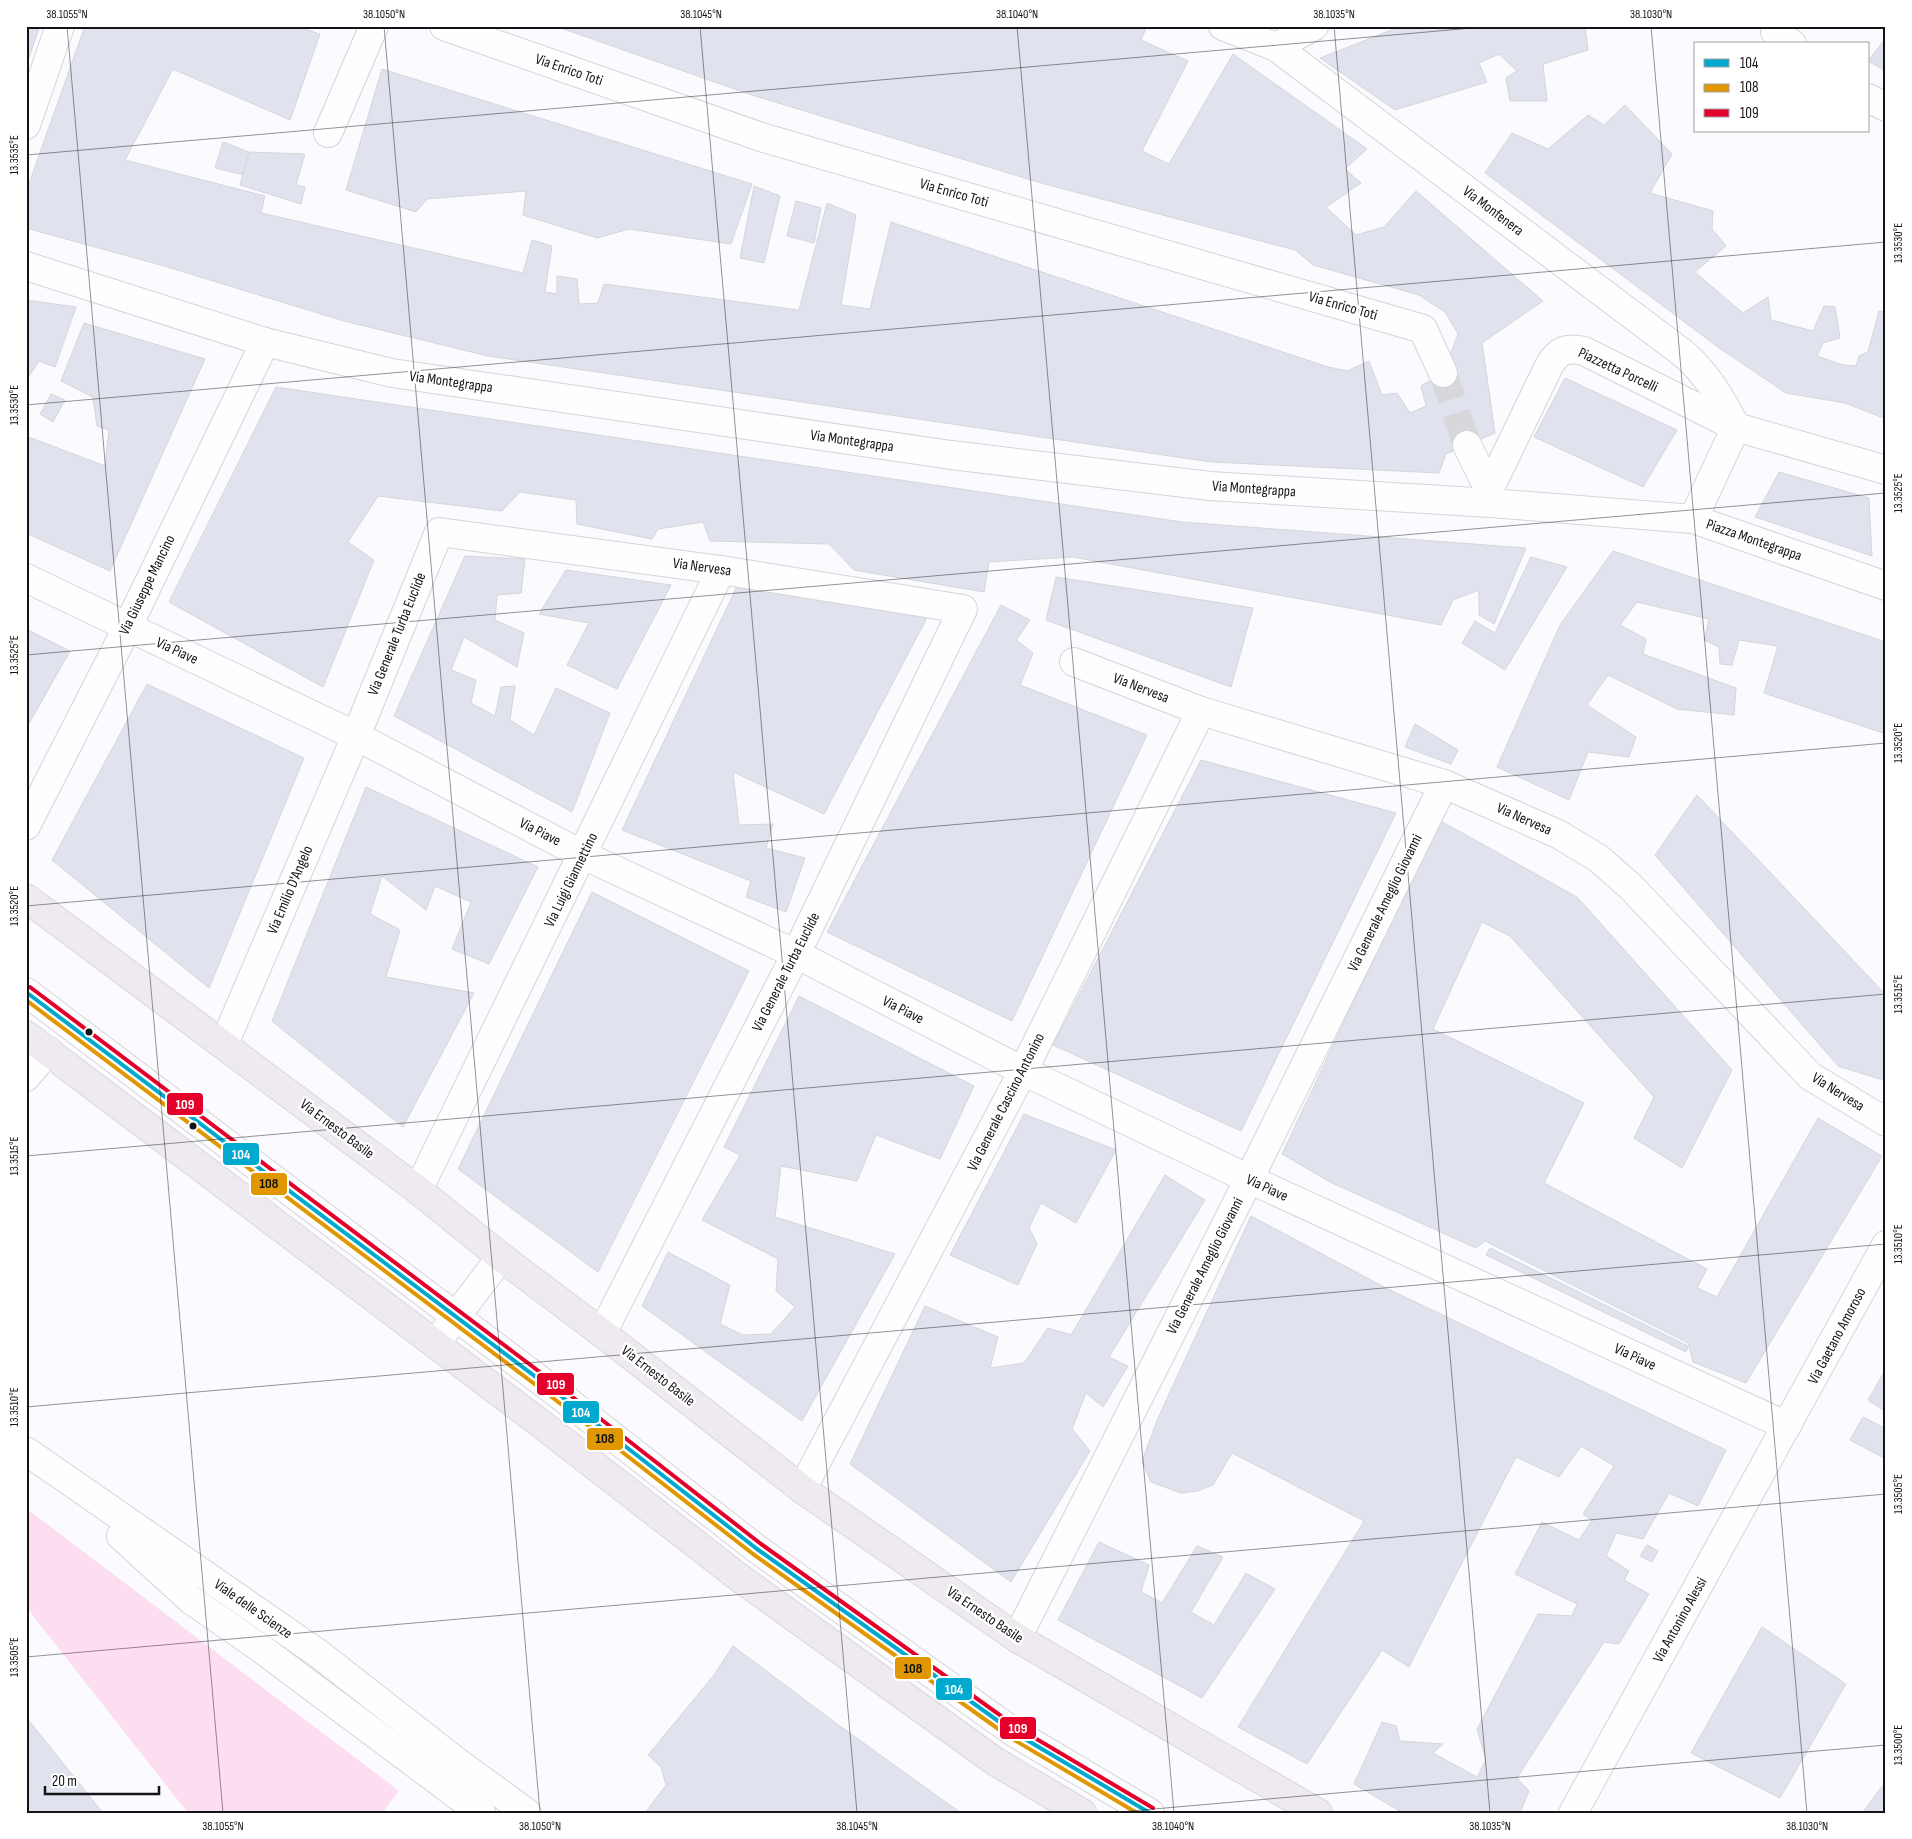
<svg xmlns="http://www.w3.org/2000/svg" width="1912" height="1839" viewBox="0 0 1912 1839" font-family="'Sofia Sans Condensed',sans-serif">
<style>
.green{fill:#fcdef0}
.building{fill:#e0e3ed;stroke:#d5d6da}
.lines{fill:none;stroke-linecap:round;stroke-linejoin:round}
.minor-tunnel{stroke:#d8d7dc;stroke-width:28;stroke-dasharray:28 14;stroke-linecap:butt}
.minor-casing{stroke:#d5d4d8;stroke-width:30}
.major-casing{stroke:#d8d8da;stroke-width:30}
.minor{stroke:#fefeff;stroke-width:28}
.major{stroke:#eeeaf0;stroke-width:28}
.bus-1-casing{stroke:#fff;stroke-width:8}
.bus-2-casing{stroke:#fff;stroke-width:8}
.bus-3-casing{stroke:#fff;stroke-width:8}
.bus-1{stroke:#00a9ce;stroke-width:4}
.bus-2{stroke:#e09702;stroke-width:4}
.bus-3{stroke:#e4002b;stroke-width:4}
.ticks{fill:none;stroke:#141318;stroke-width:1;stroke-opacity:0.45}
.bus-dot{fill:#141318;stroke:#fff;stroke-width:2}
.labels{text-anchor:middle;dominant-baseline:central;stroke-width:5;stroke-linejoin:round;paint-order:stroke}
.street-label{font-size:15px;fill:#141318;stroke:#fff}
.line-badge{stroke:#fff;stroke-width:2}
.badge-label{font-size:14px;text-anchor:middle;font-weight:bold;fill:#fff}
.pale-badge-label{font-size:14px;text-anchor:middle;font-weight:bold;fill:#111}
.neatline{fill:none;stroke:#141318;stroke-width:2}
.ticks-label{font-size:12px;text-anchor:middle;fill:#141318}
</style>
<rect width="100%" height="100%" fill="#fbfafe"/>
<path class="green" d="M 26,1508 L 399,1791 L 382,1813 L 188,1813 L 26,1607 Z"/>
<g class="building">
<path d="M 26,26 L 40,26 L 26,66 Z"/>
<path d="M 85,26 L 297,26 L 320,34 L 290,120 L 173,69 L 125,160 L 265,196 L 261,213 L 523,273 L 532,240 L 552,246 L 545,292 L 557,294 L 557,276 L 577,279 L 579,304 L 598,303 L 604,284 L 799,310 L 827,203 L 856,215 L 841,305 L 870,309 L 891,222 L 1328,367 L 1347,371 L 1369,361 L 1382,395 L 1397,393 L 1410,413 L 1426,406 L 1421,386 L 1443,373 L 1458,334 L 1445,312 L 1419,295 L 1313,265 L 1295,250 L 1041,183 L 752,95 L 555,26 L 1147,26 L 1141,40 L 1188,61 L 1142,151 L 1169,164 L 1233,54 L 1367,149 L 1345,169 L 1361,183 L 1326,207 L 1356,235 L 1384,227 L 1416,191 L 1543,301 L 1482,343 L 1495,433 L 1446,454 L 1439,473 L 1211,462 L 488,356 L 344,321 L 164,266 L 26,228 L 26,192 Z"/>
<path d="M 1402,26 L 1585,26 L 1588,50 L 1543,64 L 1547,101 L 1510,101 L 1506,78 L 1517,71 L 1499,54 L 1479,63 L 1487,82 L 1395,110 L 1320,58 Z"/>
<path d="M 1886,38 L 1886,71 L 1868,61 Z"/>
<path d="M 382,69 L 752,184 L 731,244 L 629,229 L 597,238 L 523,215 L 526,191 L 427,199 L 416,212 L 346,190 Z"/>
<path d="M 1625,105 L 1672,154 L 1650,193 L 1713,211 L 1712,229 L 1726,246 L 1695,272 L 1743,313 L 1768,297 L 1771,320 L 1813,331 L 1824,306 L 1835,307 L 1840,338 L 1823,343 L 1817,356 L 1843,365 L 1856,366 L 1859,356 L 1868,352 L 1879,311 L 1886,312 L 1886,419 L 1845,403 L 1786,393 L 1722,350 L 1485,173 L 1512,133 L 1548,149 L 1588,115 L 1604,125 Z"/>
<path d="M 223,142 L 249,152 L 244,175 L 215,168 Z"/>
<path d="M 249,152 L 305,154 L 296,185 L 305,187 L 301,204 L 240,185 Z"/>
<path d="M 754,186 L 780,196 L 764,263 L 740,258 Z"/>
<path d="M 796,201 L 821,208 L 814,243 L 787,236 Z"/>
<path d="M 26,300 L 76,307 L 55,367 L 39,361 L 26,381 Z"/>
<path d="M 84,323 L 205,359 L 110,571 L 26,533 L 26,436 L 105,466 L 109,430 L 97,426 L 93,397 L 61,381 Z"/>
<path d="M 1565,378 L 1677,430 L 1643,487 L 1534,437 Z"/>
<path d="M 276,387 L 1182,522 L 1526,548 L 1494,624 L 1479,615 L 1479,590 L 1453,600 L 1441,625 L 1073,557 L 989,562 L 984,592 L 854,570 L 829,544 L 710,541 L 703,522 L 658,529 L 652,539 L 577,524 L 576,500 L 520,492 L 502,511 L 378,496 L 348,542 L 374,560 L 323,687 L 169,602 Z"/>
<path d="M 51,394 L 65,400 L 53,422 L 40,414 Z"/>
<path d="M 1779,472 L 1869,498 L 1872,556 L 1755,517 Z"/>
<path d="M 1613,551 L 1886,642 L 1886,734 L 1764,693 L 1778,646 L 1739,640 L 1732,665 L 1720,664 L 1719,647 L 1704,640 L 1709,619 L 1637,602 L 1620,625 L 1646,639 L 1643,654 L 1736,688 L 1734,715 L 1677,709 L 1608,675 L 1587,705 L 1636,737 L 1629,757 L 1588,752 L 1569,800 L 1497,767 L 1560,625 Z"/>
<path d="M 465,556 L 525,559 L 521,593 L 497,595 L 495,620 L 524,633 L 517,667 L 464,637 L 451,670 L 476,680 L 471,703 L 495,716 L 501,687 L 515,686 L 510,720 L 534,735 L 556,688 L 610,713 L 572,812 L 394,716 Z"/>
<path d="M 1531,557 L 1567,567 L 1505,670 L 1462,643 L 1475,621 L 1495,633 Z"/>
<path d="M 566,570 L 671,585 L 617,689 L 567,665 L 589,623 L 539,614 Z"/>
<path d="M 1056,577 L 1253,608 L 1231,687 L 1046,620 Z"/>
<path d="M 739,582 L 930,612 L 824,814 L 733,772 L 739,825 L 773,824 L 766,848 L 805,858 L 786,912 L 746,897 L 751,881 L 622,830 Z"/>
<path d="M 1001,605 L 1030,620 L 1016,640 L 1033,653 L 1020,685 L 1147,735 L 1012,1021 L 827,932 Z"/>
<path d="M 26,629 L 70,651 L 26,729 Z"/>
<path d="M 147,684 L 304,758 L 209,988 L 52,860 Z"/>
<path d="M 1415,724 L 1458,750 L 1451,764 L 1405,747 Z"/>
<path d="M 1201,760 L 1396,813 L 1241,1131 L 1053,1045 Z"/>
<path d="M 366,787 L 538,867 L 489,964 L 452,949 L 471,902 L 435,886 L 426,910 L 382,876 L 370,914 L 400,930 L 386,977 L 474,993 L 403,1127 L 272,1021 Z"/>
<path d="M 1697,795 L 1886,995 L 1886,1081 L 1838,1066 L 1655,855 Z"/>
<path d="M 1439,820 L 1577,897 L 1732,1070 L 1682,1168 L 1634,1138 L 1654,1097 L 1510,936 L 1482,922 L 1433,1029 L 1584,1103 L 1544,1183 L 1707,1269 L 1697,1288 L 1717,1297 L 1818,1118 L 1882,1156 L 1746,1383 L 1693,1362 L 1688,1343 L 1485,1241 L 1476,1248 L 1330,1182 L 1282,1154 Z"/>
<path d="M 592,892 L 749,971 L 598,1272 L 458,1169 Z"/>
<path d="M 799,996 L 974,1086 L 940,1159 L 876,1135 L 857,1181 L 781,1166 L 775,1217 L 895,1254 L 802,1421 L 642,1306 L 668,1252 L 730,1285 L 720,1324 L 743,1335 L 771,1334 L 795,1307 L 776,1291 L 778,1259 L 702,1220 L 740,1155 L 724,1147 Z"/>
<path d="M 1024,1114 L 1116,1150 L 1076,1223 L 1041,1203 L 1029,1228 L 1037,1244 L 1018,1285 L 950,1255 Z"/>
<path d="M 1165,1175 L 1205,1200 L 1109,1357 L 1128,1366 L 1103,1407 L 1086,1393 L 1072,1429 L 1090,1451 L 1011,1582 L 850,1464 L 925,1306 L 998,1337 L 990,1368 L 1024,1363 L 1048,1328 L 1071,1335 Z"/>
<path d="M 1251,1216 L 1386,1288 L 1726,1450 L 1698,1506 L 1669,1493 L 1643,1539 L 1616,1533 L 1606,1556 L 1629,1571 L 1624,1580 L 1649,1594 L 1619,1644 L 1604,1642 L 1517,1778 L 1529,1791 L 1520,1813 L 1403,1813 L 1354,1784 L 1382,1722 L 1396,1726 L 1400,1741 L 1443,1744 L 1433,1753 L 1477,1777 L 1486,1760 L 1477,1729 L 1538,1614 L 1572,1616 L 1577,1604 L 1515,1574 L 1542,1522 L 1579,1540 L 1592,1520 L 1583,1514 L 1614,1466 L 1581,1446 L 1559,1477 L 1516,1457 L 1409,1667 L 1382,1650 L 1307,1764 L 1238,1727 L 1364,1521 L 1232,1453 L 1213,1485 L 1197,1491 L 1181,1493 L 1151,1482 L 1142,1461 L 1158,1418 Z"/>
<path d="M 1490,1248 L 1688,1346 L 1686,1352 L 1486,1255 Z"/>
<path d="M 1886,1369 L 1886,1412 L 1868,1400 Z"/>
<path d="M 1863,1417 L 1886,1429 L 1886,1459 L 1850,1440 Z"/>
<path d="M 1099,1542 L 1149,1565 L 1141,1592 L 1162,1603 L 1197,1546 L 1223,1557 L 1191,1612 L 1214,1625 L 1246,1573 L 1275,1589 L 1202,1698 L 1058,1620 Z"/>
<path d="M 1647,1545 L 1658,1551 L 1652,1562 L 1640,1556 Z"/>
<path d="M 1762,1627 L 1846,1684 L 1780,1798 L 1691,1753 Z"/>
<path d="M 733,1646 L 833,1721 L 961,1813 L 645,1813 L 666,1785 L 661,1767 L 648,1755 L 714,1675 Z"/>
<path d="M 26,1717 L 103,1813 L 26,1813 Z"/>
<path d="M 1886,1781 L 1886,1813 L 1862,1813 Z"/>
</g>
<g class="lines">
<path class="minor-tunnel" d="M 1443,373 L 1467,445"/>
<defs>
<g id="minor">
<path d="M 444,26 L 764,138 L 1423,329 L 1443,373"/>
<path d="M 1223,26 L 1276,47 L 1684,354 C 1708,375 1721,399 1736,427"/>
<path d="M 1775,32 L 1792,44"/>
<path d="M 1276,47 L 1314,26"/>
<path d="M 1868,98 L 1886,107"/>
<path d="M 26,125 L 60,26"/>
<path d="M 328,133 L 374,26"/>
<path d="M 26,266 L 265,342 L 392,373 L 951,455 L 1210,486 L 1491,503 L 1693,519 L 1886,586"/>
<path d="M 1467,445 L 1489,490 L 1491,503"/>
<path d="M 1489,490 L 1549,366 C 1558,350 1567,347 1584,351 L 1736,427"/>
<path d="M 1693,519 L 1736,427 L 1886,470"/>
<path d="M 26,578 L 356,736 L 583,855 L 796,954 L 1023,1071 L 1249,1179 L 1787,1426"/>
<path d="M 1074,662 L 1201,711 L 1444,784 L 1558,834 L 1598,858 L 1631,887 L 1810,1076 L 1886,1122"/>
<path d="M 26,826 L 127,628 L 265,342"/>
<path d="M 26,992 L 557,1393 L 757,1549 L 1015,1733 L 1150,1813"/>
<path d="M 224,1044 L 356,736 L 439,532 L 721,570 L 963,609 L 796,954 L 602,1333"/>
<path d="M 26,1077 L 48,1051"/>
<path d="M 418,1190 L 721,570"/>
<path d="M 435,1344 L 501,1257"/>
<path d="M 26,1451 L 319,1654 L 456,1761 L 527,1813"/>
<path d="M 802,1489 L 1023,1071 L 1201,711"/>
<path d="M 121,1536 L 191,1600 L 259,1647 L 481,1813"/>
<path d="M 1017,1638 L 1249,1179 L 1444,784"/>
<path d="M 1573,1813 L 1886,1245"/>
</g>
<g id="major">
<path d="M 26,898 L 418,1190 L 501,1257 L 602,1333 L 802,1489 L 1017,1638 L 1318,1813"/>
<path d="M 26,1035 L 536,1420 L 737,1576 L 996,1762 L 1082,1813"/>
</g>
</defs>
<use href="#minor" class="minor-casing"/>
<use href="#major" class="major-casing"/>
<use href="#minor" class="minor"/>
<use href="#major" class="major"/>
<defs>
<path id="bus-1" d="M 26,992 L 557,1393 L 757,1549 L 1015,1733 L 1150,1813"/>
<path id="bus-2" d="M 26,1000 L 553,1398 L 753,1554 L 1011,1738 L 1137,1813"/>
<path id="bus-3" d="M 30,987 L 561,1388 L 761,1544 L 1018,1728 L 1153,1808"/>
</defs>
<use href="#bus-1" class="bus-1-casing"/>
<use href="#bus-2" class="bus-2-casing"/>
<use href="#bus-3" class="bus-3-casing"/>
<use href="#bus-1" class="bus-1"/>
<use href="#bus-2" class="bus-2"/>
<use href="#bus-3" class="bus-3"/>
</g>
<path class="ticks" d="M 67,26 L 223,1813M 384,26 L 540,1813M 700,26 L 857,1813M 1017,26 L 1174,1813M 1334,26 L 1490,1813M 1651,26 L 1807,1813M 26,155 L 1495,26M 26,405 L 1886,242M 26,655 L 1886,493M 26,906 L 1886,743M 26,1156 L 1886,994M 26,1407 L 1886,1244M 26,1657 L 1886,1494M 1108,1813 L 1886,1745"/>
<g class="bus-dot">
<circle cx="89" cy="1032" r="4.5"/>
<circle cx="193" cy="1126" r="4.5"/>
</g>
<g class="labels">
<g class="street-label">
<text transform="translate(569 70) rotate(19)">Via Enrico Toti</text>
<text transform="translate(954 193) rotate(16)">Via Enrico Toti</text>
<text transform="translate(1493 211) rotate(37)">Via Monfenera</text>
<text transform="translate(1343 306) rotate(16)">Via Enrico Toti</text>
<text transform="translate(1618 370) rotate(25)">Piazzetta Porcelli</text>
<text transform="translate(451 382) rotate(8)">Via Montegrappa</text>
<text transform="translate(852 441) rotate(8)">Via Montegrappa</text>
<text transform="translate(1254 489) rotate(4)">Via Montegrappa</text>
<text transform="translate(1754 540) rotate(19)">Piazza Montegrappa</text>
<text transform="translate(702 567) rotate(8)">Via Nervesa</text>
<text transform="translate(147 585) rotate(-64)">Via Giuseppe Mancino</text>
<text transform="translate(397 634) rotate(-68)">Via Generale Turba Euclide</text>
<text transform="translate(177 651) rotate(25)">Via Piave</text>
<text transform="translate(1141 688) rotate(21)">Via Nervesa</text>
<text transform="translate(1524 819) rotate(24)">Via Nervesa</text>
<text transform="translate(540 832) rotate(27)">Via Piave</text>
<text transform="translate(571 880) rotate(-64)">Via Luigi Giannettino</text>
<text transform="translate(290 890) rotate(-67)">Via Emilio D'Angelo</text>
<text transform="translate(1385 903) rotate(-64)">Via Generale Ameglio Giovanni</text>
<text transform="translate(786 972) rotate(-63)">Via Generale Turba Euclide</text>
<text transform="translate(903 1010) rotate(27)">Via Piave</text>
<text transform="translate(1838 1092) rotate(32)">Via Nervesa</text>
<text transform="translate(1006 1102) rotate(-63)">Via Generale Cascino Antonino</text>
<text transform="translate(337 1129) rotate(37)">Via Ernesto Basile</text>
<text transform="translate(1267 1188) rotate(25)">Via Piave</text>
<text transform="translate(1205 1266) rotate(-63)">Via Generale Ameglio Giovanni</text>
<text transform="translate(1837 1336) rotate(-62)">Via Gaetano Amoroso</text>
<text transform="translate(1635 1357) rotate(25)">Via Piave</text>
<text transform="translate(658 1376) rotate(38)">Via Ernesto Basile</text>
<text transform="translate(253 1609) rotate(35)">Viale delle Scienze</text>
<text transform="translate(985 1615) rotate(34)">Via Ernesto Basile</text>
<text transform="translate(1680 1620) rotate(-61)">Via Antonino Alessi</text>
</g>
</g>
<g class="line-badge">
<rect x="166" y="1092" width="38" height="24" rx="5" fill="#e4002b"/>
<rect x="222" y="1142" width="38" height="24" rx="5" fill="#00a9ce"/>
<rect x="250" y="1172" width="38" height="24" rx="5" fill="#e09702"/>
<rect x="536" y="1372" width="39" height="24" rx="5" fill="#e4002b"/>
<rect x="562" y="1400" width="38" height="24" rx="5" fill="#00a9ce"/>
<rect x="586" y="1427" width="38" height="24" rx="5" fill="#e09702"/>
<rect x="894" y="1656" width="38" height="24" rx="5" fill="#e09702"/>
<rect x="935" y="1677" width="38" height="24" rx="5" fill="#00a9ce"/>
<rect x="999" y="1716" width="38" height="24" rx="5" fill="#e4002b"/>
</g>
<g class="badge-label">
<text x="185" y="1109">109</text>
<text x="241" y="1159">104</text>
<text x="556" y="1389">109</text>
<text x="581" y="1417">104</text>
<text x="954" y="1694">104</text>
<text x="1018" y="1733">109</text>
</g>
<g class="pale-badge-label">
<text x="269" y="1188">108</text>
<text x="605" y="1443">108</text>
<text x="913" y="1673">108</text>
</g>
<rect width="1912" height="1839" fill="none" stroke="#ffffff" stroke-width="55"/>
<rect x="1694" y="42" width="175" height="90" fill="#ffffff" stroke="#a1a1a3"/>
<rect x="1704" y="59" width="25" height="8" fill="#00a9ce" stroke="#a1a1a3"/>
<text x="1740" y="68" font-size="15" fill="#141318">104</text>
<rect x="1704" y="84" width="25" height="8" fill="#e09702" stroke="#a1a1a3"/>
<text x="1740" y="92" font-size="15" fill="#141318">108</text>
<rect x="1704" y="109" width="25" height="8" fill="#e4002b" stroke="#a1a1a3"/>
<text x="1740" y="118" font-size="15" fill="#141318">109</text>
<path d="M45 1786v8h114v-8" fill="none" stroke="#141318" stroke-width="2.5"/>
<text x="52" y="1786" font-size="15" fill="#141318" stroke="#ffffff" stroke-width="4" paint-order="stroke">20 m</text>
<rect x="28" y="28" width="1856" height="1784" class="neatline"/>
<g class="ticks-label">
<text x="67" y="18">38.1055°N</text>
<text x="384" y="18">38.1050°N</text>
<text x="701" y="18">38.1045°N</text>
<text x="1017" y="18">38.1040°N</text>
<text x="1334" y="18">38.1035°N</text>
<text x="1651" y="18">38.1030°N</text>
<text transform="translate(14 155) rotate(-90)" y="4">13.3535°E</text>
<text transform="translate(1898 243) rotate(-90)" y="4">13.3530°E</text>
<text transform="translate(14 405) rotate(-90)" y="4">13.3530°E</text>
<text transform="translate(1898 493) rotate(-90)" y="4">13.3525°E</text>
<text transform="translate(14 655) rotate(-90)" y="4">13.3525°E</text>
<text transform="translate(1898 743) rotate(-90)" y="4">13.3520°E</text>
<text transform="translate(14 906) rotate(-90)" y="4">13.3520°E</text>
<text transform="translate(1898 994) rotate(-90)" y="4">13.3515°E</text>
<text transform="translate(14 1156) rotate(-90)" y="4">13.3515°E</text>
<text transform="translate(1898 1244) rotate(-90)" y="4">13.3510°E</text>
<text transform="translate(14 1407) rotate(-90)" y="4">13.3510°E</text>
<text transform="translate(1898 1494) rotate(-90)" y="4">13.3505°E</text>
<text transform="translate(14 1657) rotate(-90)" y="4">13.3505°E</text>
<text transform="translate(1898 1745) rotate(-90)" y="4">13.3500°E</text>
<text x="223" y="1830">38.1055°N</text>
<text x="540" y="1830">38.1050°N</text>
<text x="857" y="1830">38.1045°N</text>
<text x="1173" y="1830">38.1040°N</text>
<text x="1490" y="1830">38.1035°N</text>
<text x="1807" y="1830">38.1030°N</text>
</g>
</svg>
